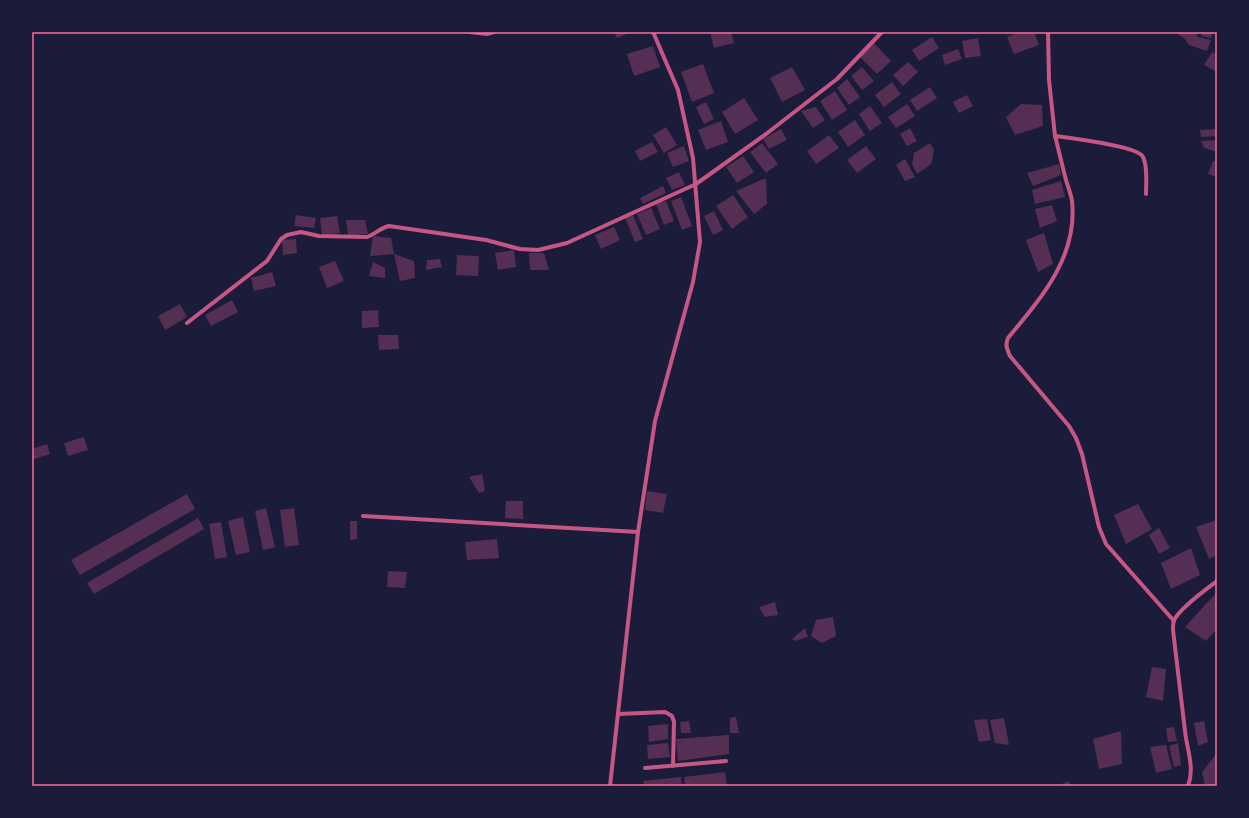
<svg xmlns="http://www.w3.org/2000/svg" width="1249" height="818" viewBox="0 0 1249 818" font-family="'IBM Plex Sans',sans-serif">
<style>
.building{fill:#542f53}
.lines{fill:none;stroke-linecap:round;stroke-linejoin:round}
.minor{stroke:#c65784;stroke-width:4}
.neatline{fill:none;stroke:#ff6b9d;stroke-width:1.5}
</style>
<rect width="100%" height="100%" fill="#1b1b3a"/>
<g class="building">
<path d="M 614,32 L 631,32 L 617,38 Z"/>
<path d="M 710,32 L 731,32 L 734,43 L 714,48 Z"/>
<path d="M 1020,32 L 1034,32 L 1039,45 L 1014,54 L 1007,37 Z"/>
<path d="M 1175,32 L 1196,32 L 1198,37 L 1211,40 L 1207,51 L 1189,45 L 1185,39 Z"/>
<path d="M 1202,32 L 1213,32 L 1211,38 L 1201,36 Z"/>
<path d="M 932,37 L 939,48 L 919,61 L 912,50 Z"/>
<path d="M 978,38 L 981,56 L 965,58 L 962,41 Z"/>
<path d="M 873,42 L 891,61 L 877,74 L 859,56 Z"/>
<path d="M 653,46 L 660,67 L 634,76 L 627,54 Z"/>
<path d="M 958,49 L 962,59 L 945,65 L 942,55 Z"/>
<path d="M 1212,52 L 1217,54 L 1217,72 L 1204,65 Z"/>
<path d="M 908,62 L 918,72 L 903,86 L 893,75 Z"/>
<path d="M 703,64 L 714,93 L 692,102 L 681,72 Z"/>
<path d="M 792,67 L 805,90 L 782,102 L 770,78 Z"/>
<path d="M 862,67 L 874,81 L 862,90 L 851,76 Z"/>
<path d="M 847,79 L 860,97 L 849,105 L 837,88 Z"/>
<path d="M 892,82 L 901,94 L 884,107 L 875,95 Z"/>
<path d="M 930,87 L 937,98 L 917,111 L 910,100 Z"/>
<path d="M 835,91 L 847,110 L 832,120 L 820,101 Z"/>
<path d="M 967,95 L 973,106 L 959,113 L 953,102 Z"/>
<path d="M 744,98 L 758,120 L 735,134 L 722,112 Z"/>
<path d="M 706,102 L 714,119 L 704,124 L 696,107 Z"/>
<path d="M 907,104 L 915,116 L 896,128 L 888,117 Z"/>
<path d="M 1021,104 L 1042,105 L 1043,126 L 1015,135 L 1006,117 Z"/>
<path d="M 870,106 L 882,123 L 870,131 L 859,114 Z"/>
<path d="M 816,107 L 825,120 L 813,128 L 801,111 Z"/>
<path d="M 855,120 L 865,135 L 848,147 L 838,132 Z"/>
<path d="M 721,121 L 728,142 L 706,150 L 698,130 Z"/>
<path d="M 666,127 L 677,145 L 664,153 L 653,135 Z"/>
<path d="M 910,128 L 917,141 L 907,146 L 900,134 Z"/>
<path d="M 781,129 L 787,140 L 769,149 L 763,139 Z"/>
<path d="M 1217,129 L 1217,136 L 1201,137 L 1200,130 Z"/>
<path d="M 829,135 L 839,148 L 816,164 L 807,151 Z"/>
<path d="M 1217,140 L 1217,152 L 1204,148 L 1201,141 Z"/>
<path d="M 652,142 L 658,152 L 640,161 L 635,151 Z"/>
<path d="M 762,143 L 778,164 L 766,173 L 750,152 Z"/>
<path d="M 930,143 L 934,150 L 931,164 L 917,174 L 912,164 L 914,153 Z"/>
<path d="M 684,146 L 689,161 L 673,167 L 667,153 Z"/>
<path d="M 866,146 L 876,159 L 857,173 L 847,160 Z"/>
<path d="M 743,156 L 754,172 L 737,183 L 726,167 Z"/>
<path d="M 905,159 L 915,177 L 905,181 L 896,165 Z"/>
<path d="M 1213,161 L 1217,162 L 1217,177 L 1208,174 Z"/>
<path d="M 1059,164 L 1061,175 L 1033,186 L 1027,173 Z"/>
<path d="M 679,172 L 685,185 L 672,190 L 666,178 Z"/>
<path d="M 766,178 L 767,204 L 754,214 L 736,191 Z"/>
<path d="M 1061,181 L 1065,197 L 1035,204 L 1032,190 Z"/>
<path d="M 663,186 L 666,193 L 643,204 L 640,198 Z"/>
<path d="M 733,195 L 748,217 L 732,229 L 716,206 Z"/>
<path d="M 681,197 L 692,226 L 682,230 L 671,201 Z"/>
<path d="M 666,201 L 674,221 L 664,225 L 656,204 Z"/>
<path d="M 1052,205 L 1057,221 L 1040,228 L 1035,209 Z"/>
<path d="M 651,208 L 660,229 L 646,235 L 637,214 Z"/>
<path d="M 714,211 L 723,230 L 713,235 L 704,216 Z"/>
<path d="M 296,215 L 316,218 L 314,228 L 294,226 Z"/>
<path d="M 633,215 L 643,239 L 635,242 L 625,218 Z"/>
<path d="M 337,216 L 340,233 L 322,235 L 320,218 Z"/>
<path d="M 346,220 L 365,220 L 368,234 L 348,235 Z"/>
<path d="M 614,227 L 620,240 L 601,249 L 595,235 Z"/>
<path d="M 1044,233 L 1053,264 L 1038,272 L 1026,240 Z"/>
<path d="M 373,236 L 391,238 L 394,254 L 370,256 Z"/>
<path d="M 296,239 L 297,253 L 283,255 L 282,240 Z"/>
<path d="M 514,250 L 516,267 L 498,270 L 495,253 Z"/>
<path d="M 529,253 L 544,253 L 549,270 L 530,270 Z"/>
<path d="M 394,254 L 414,261 L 415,278 L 400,281 Z"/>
<path d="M 457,255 L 479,256 L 478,276 L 456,275 Z"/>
<path d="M 440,259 L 442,267 L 426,270 L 427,260 Z"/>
<path d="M 335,261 L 344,281 L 327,288 L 319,267 Z"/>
<path d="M 373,262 L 385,268 L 385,278 L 369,276 Z"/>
<path d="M 272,272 L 276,286 L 254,291 L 251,278 Z"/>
<path d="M 232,300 L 238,312 L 211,326 L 205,315 Z"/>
<path d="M 180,304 L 187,317 L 165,330 L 158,316 Z"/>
<path d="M 378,310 L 379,327 L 362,328 L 362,311 Z"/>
<path d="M 378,335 L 398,335 L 399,349 L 379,350 Z"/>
<path d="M 84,437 L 88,450 L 68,456 L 64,443 Z"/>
<path d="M 47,444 L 50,454 L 32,460 L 32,449 Z"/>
<path d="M 482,474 L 485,491 L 479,493 L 469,477 Z"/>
<path d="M 647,491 L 667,494 L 663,513 L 645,510 Z"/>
<path d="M 187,494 L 195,509 L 80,575 L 71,560 Z"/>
<path d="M 506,501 L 523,501 L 523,519 L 505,518 Z"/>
<path d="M 1138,504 L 1152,529 L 1126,544 L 1114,515 Z"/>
<path d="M 266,508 L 275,547 L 263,550 L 255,511 Z"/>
<path d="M 294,508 L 299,545 L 285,547 L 280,510 Z"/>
<path d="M 243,517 L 250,552 L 236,555 L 228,521 Z"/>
<path d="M 198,518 L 204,529 L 94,594 L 87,583 Z"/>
<path d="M 1217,520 L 1217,555 L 1209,559 L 1196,527 Z"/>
<path d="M 350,521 L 357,521 L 357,539 L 350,540 Z"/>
<path d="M 221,522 L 227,557 L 215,559 L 209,524 Z"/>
<path d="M 1159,528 L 1170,548 L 1159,554 L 1149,535 Z"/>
<path d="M 497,539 L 499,558 L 467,560 L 465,542 Z"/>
<path d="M 1191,548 L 1200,575 L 1171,589 L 1161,563 Z"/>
<path d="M 388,571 L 407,572 L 405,588 L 387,587 Z"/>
<path d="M 1217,592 L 1217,629 L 1206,641 L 1185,627 Z"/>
<path d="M 775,602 L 778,615 L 765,617 L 759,607 Z"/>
<path d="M 833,617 L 836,636 L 822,643 L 811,636 L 816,620 Z"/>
<path d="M 805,628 L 808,637 L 795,641 L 792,639 Z"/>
<path d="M 1152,667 L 1166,669 L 1163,701 L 1146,697 Z"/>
<path d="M 736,717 L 739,733 L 730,733 L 730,718 Z"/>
<path d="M 1004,718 L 1009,745 L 995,743 L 990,720 Z"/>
<path d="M 987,719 L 991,740 L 979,742 L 974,720 Z"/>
<path d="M 689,721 L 691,733 L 681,733 L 680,722 Z"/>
<path d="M 1204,721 L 1208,742 L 1198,746 L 1194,723 Z"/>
<path d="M 668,724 L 668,739 L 649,742 L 648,726 Z"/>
<path d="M 1174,727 L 1177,741 L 1168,742 L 1166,728 Z"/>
<path d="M 1121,731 L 1122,764 L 1099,769 L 1093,739 Z"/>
<path d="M 729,735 L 729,754 L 678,761 L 676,739 Z"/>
<path d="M 668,743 L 670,757 L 648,759 L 647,745 Z"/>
<path d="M 1178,743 L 1181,765 L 1174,767 L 1169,746 Z"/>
<path d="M 1166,745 L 1172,769 L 1156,773 L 1150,747 Z"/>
<path d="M 1217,753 L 1217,786 L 1205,786 L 1202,772 Z"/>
<path d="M 725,772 L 727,786 L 685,786 L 684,777 Z"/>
<path d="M 681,777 L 682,786 L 644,786 L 643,781 Z"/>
<path d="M 1069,781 L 1070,786 L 1057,786 Z"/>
</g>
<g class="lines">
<g class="minor">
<path d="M 470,32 L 487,34 L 494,32"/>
<path d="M 1048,32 L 1049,80 L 1055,136 C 1069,138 1138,146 1143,157 C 1148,167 1146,183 1146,194"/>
<path d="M 1055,136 C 1059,151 1062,165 1066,180 C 1068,187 1071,194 1072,201 C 1078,257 1041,298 1008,338 C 1005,345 1007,349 1010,356 L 1069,426 L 1076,438 L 1082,454 L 1099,527 L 1106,544 L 1174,621"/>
<path d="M 187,323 L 267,261 L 281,239 L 287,235 L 301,232 L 319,236 L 367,237 C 374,235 380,228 389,226 L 486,240 L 520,249 L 538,250 L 567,243 L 696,184 L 766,134 L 837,79 L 882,32"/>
<path d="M 363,516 L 638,532"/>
<path d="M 618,714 L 665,712 L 672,716 L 674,722 L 673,766"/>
<path d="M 645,768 L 726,761"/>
<path d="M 610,786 L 638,532 L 655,421 L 693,282 L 700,242 L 693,158 L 678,90 L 653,32"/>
<path d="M 1188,786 C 1195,768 1187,750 1185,731 C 1181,698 1177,664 1173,630 C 1173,627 1173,623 1174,620 C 1181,607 1205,590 1217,581"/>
</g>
</g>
<rect width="1249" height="818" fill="none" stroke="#1b1b3a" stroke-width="66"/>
<rect x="33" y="33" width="1183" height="752" class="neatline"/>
</svg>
